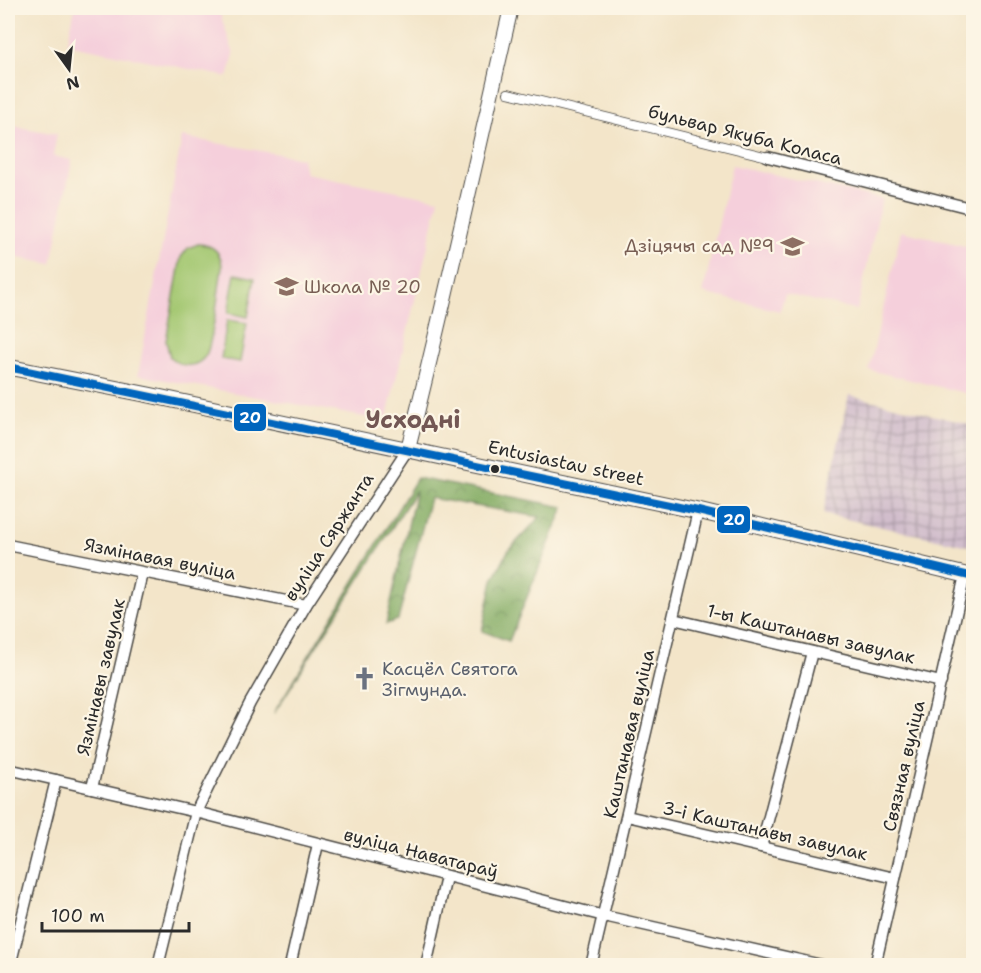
<svg xmlns="http://www.w3.org/2000/svg" width="981" height="973" viewBox="0 0 981 973" font-family="'Shantell Sans',sans-serif">
<style>
.built{fill:#f5cfdb}
.industrial{fill:url(#industrial-grid)}
.forest{fill:url(#forest-crowns);stroke:#576c48;stroke-width:1.5}
.garden{fill:#a4c872;stroke:#687a4e;stroke-width:1.5}
.lines{fill:none;stroke-linecap:round;stroke-linejoin:round}
.pedestrian-casing{stroke:#494743;stroke-width:10}
.minor-casing{stroke:#494743;stroke-width:13}
.tertiary-casing{stroke:#494743;stroke-width:16}
.secondary-casing{stroke:#494743;stroke-width:17}
.pedestrian{stroke:#fff;stroke-width:8}
.minor{stroke:#fff;stroke-width:10}
.tertiary{stroke:#fff;stroke-width:14}
.secondary{stroke:#fff;stroke-width:15}
.bus-1-casing{stroke:#fcf5e5;stroke-width:12}
.bus-1{stroke:#0065bd;stroke-width:8}
.bus-dot{fill:#2b2b2b;stroke:#fcf5e5;stroke-width:2}
.labels{text-anchor:middle;dominant-baseline:central;stroke-width:4.5;stroke-linejoin:round;paint-order:stroke}
.street-label{font-size:18px;fill:#2b2b2b;stroke:#fcf5e5}
.education-label{font-size:18px;fill:#785e54;stroke:#fcf5e5;text-anchor:end}
.worship-label{font-size:18px;fill:#5b616d;stroke:#fcf5e5;text-anchor:start}
.district-label{font-size:24px;font-weight:bold;fill:#735754;stroke:#fcf5e5}
.line-badge{stroke:#fcf5e5;stroke-width:2}
.badge-label{font-size:16px;text-anchor:middle;font-weight:bold;fill:#fff}
</style>
<defs>
<pattern id="industrial-grid" width="8" height="8" patternUnits="userSpaceOnUse" patternTransform="scale(1.5)"><rect width="8" height="8" fill="#d1bdcc"/><path d="M0 4h8M4 0v8" fill="none" stroke="#aa9aa6"/></pattern>
<pattern id="forest-crowns" width="20" height="18" patternUnits="userSpaceOnUse" patternTransform="scale(1.5)"><rect width="20" height="18" fill="#83ac64"/><path d="M2 6a3 3 0 1 1 6 0M12 15a3 3 0 1 1 6 0" fill="none" stroke="#6b8c53"/></pattern>
</defs>
<rect width="100%" height="100%" fill="#fcf5e5"/>
<filter id="ink" filterUnits="userSpaceOnUse"><feTurbulence type="fractalNoise" baseFrequency=".0167" numOctaves="2"/><feDisplacementMap in="SourceGraphic" scale="12" xChannelSelector="R" yChannelSelector="G"/><feConvolveMatrix kernelMatrix="1 2 1 2 8 2 1 2 1" color-interpolation-filters="sRGB"/></filter>
<filter id="wash" filterUnits="userSpaceOnUse"><feTurbulence type="fractalNoise" baseFrequency=".008" numOctaves="4" result="noise"/><feDisplacementMap in="SourceGraphic" scale="24" xChannelSelector="R" yChannelSelector="G"/><feGaussianBlur stdDeviation="1.35" result="paint"/><feColorMatrix in="noise" values="0 0 0 0 0 0 0 0 0 0 0 0 0 0 0 0 0 1.4 0 .05"/><feComposite in="paint" operator="in"/></filter>
<g filter="url(#wash)">
<rect width="100%" height="100%" fill="#f3e5c9"/>
<g class="built">
<path d="M 75,8 L 218,8 L 234,54 L 228,77 L 67,44 Z"/>
<path d="M 8,125 L 57,134 L 53,156 L 72,160 L 52,264 L 8,256 Z"/>
<path d="M 182,137 L 302,158 L 305,173 L 439,199 L 386,421 L 138,375 Z"/>
<path d="M 732,165 L 882,199 L 857,310 L 785,294 L 780,311 L 703,293 Z"/>
<path d="M 901,231 L 973,248 L 973,395 L 869,370 Z"/>
</g>
<path class="industrial" d="M 849,395 L 973,425 L 973,547 L 823,514 Z"/>
<path class="forest" d="M 417,478 L 564,507 L 509,641 L 482,631 L 493,580 L 508,551 L 540,517 L 430,498 L 398,620 L 386,624 L 416,490 L 274,713 Z"/>
<g class="garden">
<path d="M 198,244 C 213,244 222,253 222,268 C 219,286 213,343 206,355 C 197,369 181,368 170,357 L 166,341 L 181,257 L 188,248 Z"/>
<path d="M 235,274 L 255,278 L 248,317 L 228,313 Z"/>
<path d="M 227,320 L 247,323 L 240,362 L 221,359 Z"/>
</g>
</g>
<g filter="url(#ink)">
<g class="lines">
<defs>
<path id="pedestrian" d="M 508,93 L 768,157"/>
<g id="minor">
<path d="M 768,157 L 974,209"/>
<path d="M 8,545 L 306,605"/>
<path d="M 673,619 L 941,682"/>
<path d="M 8,769 L 196,812 L 604,916 L 826,966"/>
<path d="M 92,788 L 142,573"/>
<path d="M 627,816 L 895,878"/>
<path d="M 761,847 L 812,652"/>
<path d="M 10,966 L 56,780"/>
<path d="M 158,966 L 196,812 L 250,703 L 306,605 L 408,449"/>
<path d="M 290,966 L 318,844"/>
<path d="M 426,966 L 446,877"/>
<path d="M 591,966 L 698,511"/>
<path d="M 875,966 L 965,575"/>
</g>
<path id="tertiary" d="M 408,449 C 445,302 477,155 511,8"/>
<path id="secondary" d="M 8,367 L 149,395 L 698,511 L 974,577"/>
</defs>
<use href="#pedestrian" class="pedestrian-casing"/>
<use href="#minor" class="minor-casing"/>
<use href="#tertiary" class="tertiary-casing"/>
<use href="#secondary" class="secondary-casing"/>
<use href="#pedestrian" class="pedestrian"/>
<use href="#minor" class="minor"/>
<use href="#tertiary" class="tertiary"/>
<use href="#secondary" class="secondary"/>
<defs>
<path id="bus-1" d="M 8,367 L 698,511 L 974,577"/>
</defs>
<use href="#bus-1" class="bus-1-casing"/>
<use href="#bus-1" class="bus-1"/>
</g>
</g>
<defs>
<symbol id="school-bare" viewBox="-9 -9 18 18"><path d="M0-5L7-2L0 1L-7-2ZM-4 1L0 2.5L4 1V4Q0 6-4 4Z" fill="#8d6e63" stroke="#fcf5e5" stroke-width="2.5" paint-order="stroke"/></symbol>
<symbol id="church-bare" viewBox="-9 -9 18 18"><path d="M-1.2-6h2.4v3.5h3.3v2.4h-3.3V6h-2.4V-.1h-3.3v-2.4h3.3Z" fill="#6b7280" stroke="#fcf5e5" stroke-width="2.5" paint-order="stroke"/></symbol>
</defs>
<g fill-rule="evenodd">
<use href="#school-bare" x="776" y="230" width="33" height="33"/>
<use href="#school-bare" x="270" y="270" width="33" height="33"/>
<use href="#church-bare" x="348" y="662" width="33" height="33"/>
</g>
<circle class="bus-dot" cx="495" cy="469" r="5"/>
<g class="labels">
<g class="street-label">
<text transform="translate(745 135) rotate(14)">бульвар Якуба Коласа</text>
<text transform="translate(566 463) rotate(12)">Entusiastau street</text>
<text transform="translate(329 537) rotate(-57)">вуліца Сяржанта</text>
<text transform="translate(160 559) rotate(11)">Язмінавая вуліца</text>
<text transform="translate(811 634) rotate(13)">1-ы Каштанавы завулак</text>
<text transform="translate(101 677) rotate(-77)">Язмінавы завулак</text>
<text transform="translate(629 734) rotate(-77)">Каштанавая вуліца</text>
<text transform="translate(904 766) rotate(-77)">Связная вуліца</text>
<text transform="translate(765 831) rotate(13)">3-і Каштанавы завулак</text>
<text transform="translate(421 853) rotate(14)">вуліца Наватараў</text>
</g>
<g class="education-label">
<text x="774" y="246">Дзіцячы сад №9</text>
<text x="304" y="287" text-anchor="start">Школа № 20</text>
</g>
<g class="worship-label">
<text x="382" y="669">Касцёл Святога<tspan x="382" dy="21">Зігмунда.</tspan></text>
</g>
<g class="district-label">
<text x="413" y="420">Усходні</text>
</g>
</g>
<g class="line-badge">
<rect x="233" y="403" width="34" height="29" rx="6" fill="#0065bd"/>
<rect x="716" y="505" width="35" height="29" rx="6" fill="#0065bd"/>
</g>
<g class="badge-label">
<text x="250" y="423">20</text>
<text x="734" y="525">20</text>
</g>
<rect width="981" height="973" fill="none" stroke="#fcf5e5" stroke-width="30"/>
<g transform="translate(69 69) rotate(165)" stroke="#fcf5e5" stroke-width="4.5" paint-order="stroke">
<path d="M0-4.5L10 22L0 15L-10 22Z" fill="#2b2b2b"/>
<text y="-9" font-size="16" font-weight="bold" text-anchor="middle" fill="#2b2b2b">N</text>
</g>
<path d="M42 922v9h147v-9" fill="none" stroke="#2b2b2b" stroke-width="3"/>
<text x="51" y="922" font-size="18" fill="#2b2b2b" stroke="#fcf5e5" stroke-width="4.5" paint-order="stroke">100 m</text>
</svg>
